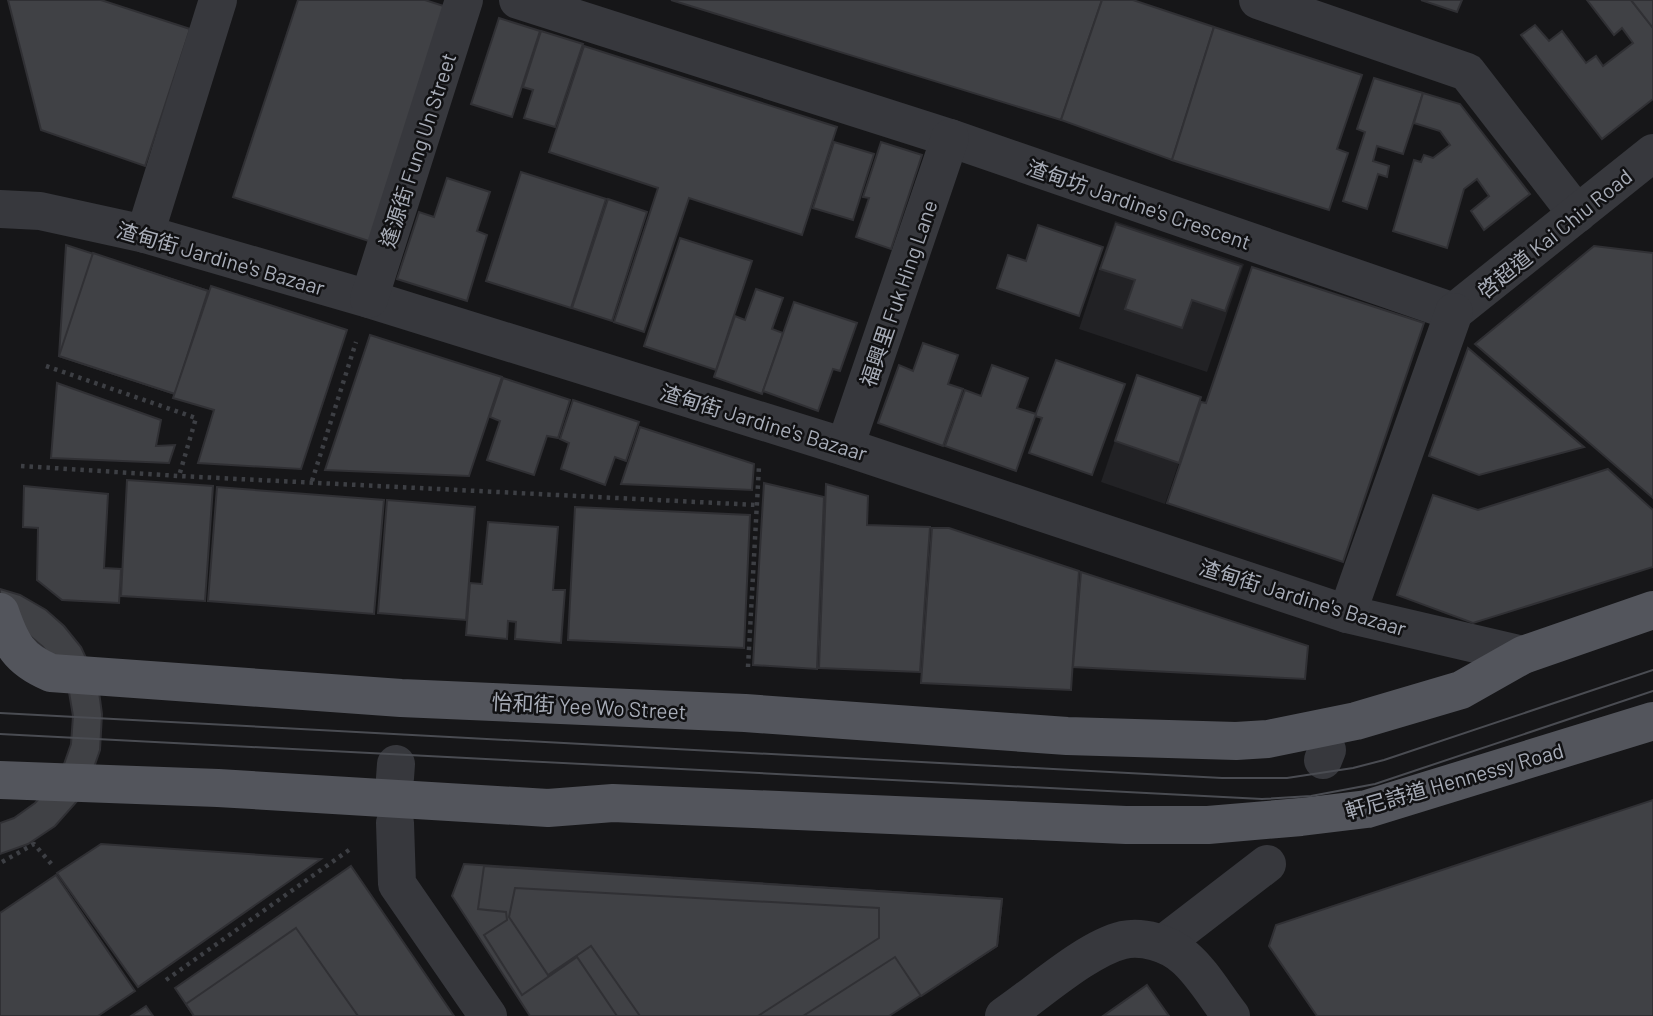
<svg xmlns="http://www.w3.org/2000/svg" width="1653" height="1016" viewBox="0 0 1653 1016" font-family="Barlow,'Noto Sans TC',sans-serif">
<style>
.built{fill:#222225}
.building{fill:#404145;stroke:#303034;stroke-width:2}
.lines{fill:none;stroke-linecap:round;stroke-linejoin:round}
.path{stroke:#3d3f44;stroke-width:4.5;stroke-dasharray:3.5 5;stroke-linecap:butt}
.minor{stroke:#37383d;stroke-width:38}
.major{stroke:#53555c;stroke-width:38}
.tram{stroke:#4a4c52;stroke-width:2}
.labels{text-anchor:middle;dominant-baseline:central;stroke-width:5;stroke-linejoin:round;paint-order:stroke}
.street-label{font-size:21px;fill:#a8adb8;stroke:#111113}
</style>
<rect width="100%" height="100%" fill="#161618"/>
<g class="built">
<path d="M 1115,221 L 1244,264 L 1207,372 L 1079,329 Z"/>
<path d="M 1137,375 L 1201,397 L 1165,504 L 1101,482 Z"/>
</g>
<g class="building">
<path d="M 8,0 L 101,0 L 190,29 L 145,166 L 41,130 Z"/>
<path d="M 298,0 L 425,0 L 456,10 L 378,244 L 233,197 Z"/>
<path d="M 671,0 L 1102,0 L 1061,120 Z"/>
<path d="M 1102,0 L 1133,0 L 1214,27 L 1172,160 L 1061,120 Z"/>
<path d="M 1421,0 L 1462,0 L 1457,12 Z"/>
<path d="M 1587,0 L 1631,0 L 1653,28 L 1653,99 L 1602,139 L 1521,35 L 1535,25 L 1549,41 L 1562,31 L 1586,63 L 1596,56 L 1603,66 L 1633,43 L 1622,28 L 1614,35 Z"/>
<path d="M 1631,0 L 1653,0 L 1653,28 Z"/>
<path d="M 499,18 L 540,31 L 512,117 L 471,104 Z"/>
<path d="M 1214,27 L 1362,75 L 1337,149 L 1348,153 L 1329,210 L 1172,160 Z"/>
<path d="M 541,31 L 583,44 L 555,127 L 524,118 L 533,90 L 523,87 Z"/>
<path d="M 584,46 L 837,127 L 802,235 L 689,198 L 644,332 L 614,322 L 658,188 L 549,152 Z"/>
<path d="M 1374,78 L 1423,93 L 1403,154 L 1377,146 L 1373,161 L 1389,166 L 1387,177 L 1378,174 L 1367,209 L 1343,201 L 1365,132 L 1357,129 Z"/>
<path d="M 1423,93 L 1460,104 L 1530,194 L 1484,230 L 1471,211 L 1489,196 L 1477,179 L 1464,189 L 1447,248 L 1393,231 L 1414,160 L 1421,162 L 1424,155 L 1433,158 L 1450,145 L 1440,131 L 1414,123 Z"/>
<path d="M 834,142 L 874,154 L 853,220 L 813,208 Z"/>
<path d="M 881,142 L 922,155 L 891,249 L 856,237 L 869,198 L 863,197 Z"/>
<path d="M 521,172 L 606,199 L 571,308 L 486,281 Z"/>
<path d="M 447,178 L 490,192 L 477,231 L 487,235 L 467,301 L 397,279 L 419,212 L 434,217 Z"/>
<path d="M 608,199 L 647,212 L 612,321 L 572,308 Z"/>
<path d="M 1116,224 L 1241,266 L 1225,311 L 1192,300 L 1182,328 L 1125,309 L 1135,280 L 1100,269 Z"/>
<path d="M 1038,225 L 1103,247 L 1079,316 L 997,288 L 1008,255 L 1026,261 Z"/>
<path d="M 680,238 L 752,261 L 716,370 L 644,346 Z"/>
<path d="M 66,245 L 208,291 L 175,394 L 59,356 Z"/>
<path d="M 1594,246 L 1653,253 L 1653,498 L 1475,344 Z"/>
<path d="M 93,253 L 208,291 L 175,394 L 59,356 Z"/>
<path d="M 1252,267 L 1424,323 L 1343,562 L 1167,503 L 1201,402 L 1206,403 Z"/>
<path d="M 211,286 L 347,330 L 301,469 L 198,463 L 214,410 L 173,398 Z"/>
<path d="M 756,289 L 783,298 L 772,329 L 783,333 L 762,394 L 714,377 L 735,316 L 745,320 Z"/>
<path d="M 794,302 L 857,323 L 840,371 L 833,369 L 818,411 L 763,391 Z"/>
<path d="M 370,335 L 502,377 L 469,476 L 325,470 Z"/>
<path d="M 923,343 L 958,355 L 948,384 L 963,389 L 943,446 L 878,423 L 899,365 L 913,371 Z"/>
<path d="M 1468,348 L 1584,447 L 1479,475 L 1429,456 Z"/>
<path d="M 1056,360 L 1125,384 L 1092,475 L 1029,453 L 1042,418 L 1035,416 Z"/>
<path d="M 992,365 L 1028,378 L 1017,408 L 1036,414 L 1016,471 L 945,446 L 965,390 L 981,396 Z"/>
<path d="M 1137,375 L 1201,397 L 1179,463 L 1115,441 Z"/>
<path d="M 503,378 L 570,400 L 558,438 L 547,436 L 534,475 L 487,460 L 500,421 L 490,417 Z"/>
<path d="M 57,383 L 161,420 L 156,446 L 175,445 L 169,463 L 51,458 Z"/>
<path d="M 573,400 L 639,422 L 626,461 L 615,457 L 605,485 L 561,469 L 569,443 L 560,439 Z"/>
<path d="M 640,427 L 754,464 L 752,490 L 621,484 Z"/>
<path d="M 1608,469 L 1653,510 L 1653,567 L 1473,623 L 1397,595 L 1433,495 L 1478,510 Z"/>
<path d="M 127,480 L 213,486 L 205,601 L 121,596 Z"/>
<path d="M 764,483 L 824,497 L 817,669 L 753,665 Z"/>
<path d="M 826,484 L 868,496 L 867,525 L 930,527 L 920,672 L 819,668 Z"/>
<path d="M 24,486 L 108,494 L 104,568 L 121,569 L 119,603 L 62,600 L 37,580 L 38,528 L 23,527 Z"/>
<path d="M 217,487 L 384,500 L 374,614 L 208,601 Z"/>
<path d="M 387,500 L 475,507 L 466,620 L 378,613 Z"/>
<path d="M 575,507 L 750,515 L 744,648 L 568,640 Z"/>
<path d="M 488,522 L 558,527 L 553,590 L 565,590 L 561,643 L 515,639 L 516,622 L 508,621 L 507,639 L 466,635 L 470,583 L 482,584 Z"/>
<path d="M 932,528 L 949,528 L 1079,571 L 1071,690 L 921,683 Z"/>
<path d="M 1081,572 L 1308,646 L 1305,679 L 1073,667 Z"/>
<path d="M 0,589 L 20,595 L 46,610 L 64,626 L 81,647 L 98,684 L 102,714 L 100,750 L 90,779 L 79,799 L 55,826 L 28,844 L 0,854 L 0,823 L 14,818 L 35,803 L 55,781 L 63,767 L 71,744 L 73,716 L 69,692 L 55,662 L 43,647 L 29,635 L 0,620 Z"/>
<path d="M 1653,800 L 1653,1016 L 1317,1016 L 1269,946 L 1276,925 Z"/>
<path d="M 101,844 L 321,859 L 138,987 L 57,873 Z"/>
<path d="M 464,864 L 1002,899 L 997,946 L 889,1016 L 530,1016 L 452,896 Z"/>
<path d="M 351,866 L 454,1016 L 194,1016 L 175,988 Z"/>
<path d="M 484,866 L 1002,899 L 997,946 L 921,996 L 895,957 L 803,1016 L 617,1016 L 577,957 L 522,995 L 484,935 L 507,920 L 506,912 L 478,909 Z"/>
<path d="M 56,875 L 135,991 L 98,1016 L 0,1016 L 0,913 Z"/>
<path d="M 515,888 L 879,908 L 879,938 L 758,1016 L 640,1016 L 591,946 L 548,975 L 509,917 Z"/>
<path d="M 296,928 L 358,1016 L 194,1016 L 186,1004 Z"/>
<path d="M 1147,985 L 1169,1016 L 1103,1016 Z"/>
<path d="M 146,1006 L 153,1016 L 131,1016 Z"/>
</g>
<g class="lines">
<g class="path">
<path d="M 46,366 L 196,418 L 179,476"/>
<path d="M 21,466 L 179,476 L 757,505"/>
<path d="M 312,481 L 356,342"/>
<path d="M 748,667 L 759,466"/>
<path d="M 2,862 L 34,844 L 54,867"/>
<path d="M 166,980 L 349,850"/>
</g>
<g class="minor">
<path d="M 518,0 L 950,138 L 1454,312"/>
<path d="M 1258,0 L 1467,72 L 1577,214"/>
<path d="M 0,209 L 40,211 L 145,234 L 369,299 L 845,447 L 1347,614 L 1523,655"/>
<path d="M 145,234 L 218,0"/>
<path d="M 369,299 L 464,0"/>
<path d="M 1454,312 L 1653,153"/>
<path d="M 845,447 L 950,138"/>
<path d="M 1347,614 L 1454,312"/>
<path d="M 1323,760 L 1327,750"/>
<path d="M 395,778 L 396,764"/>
<path d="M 395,823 L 397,884 L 488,1016"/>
<path d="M 1163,944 L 1267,864"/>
<path d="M 1004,1016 C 1037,994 1086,949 1123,940 C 1143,936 1168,943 1184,957 C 1202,972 1216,997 1231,1016"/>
</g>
<g class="major">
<path d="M 0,612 C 11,644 18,659 51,673 L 401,698 L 745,713 L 1067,736 L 1236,741 L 1268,739 L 1356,721 L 1461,690 L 1523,655 L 1653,610"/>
<path d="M 0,780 L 218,788 L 548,808 L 613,803 L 1126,825 L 1208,825 L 1301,817 L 1367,809 L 1653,721"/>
</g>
<g class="tram">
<path d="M 0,713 L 1222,778 L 1287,778 L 1353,768 L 1384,760 L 1653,670"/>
<path d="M 0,734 L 1262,799 L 1311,796 L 1375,784 L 1653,691"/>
</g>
</g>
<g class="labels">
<g class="street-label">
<text transform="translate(417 150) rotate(-72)">逢源街 Fung Un Street</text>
<text transform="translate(1139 204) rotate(19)">渣甸坊 Jardine's Crescent</text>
<text transform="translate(1554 233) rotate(-39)">啓超道 Kai Chiu Road</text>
<text transform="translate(221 258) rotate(16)">渣甸街 Jardine's Bazaar</text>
<text transform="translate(898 293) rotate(-71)">福興里 Fuk Hing Lane</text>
<text transform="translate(764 422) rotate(17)">渣甸街 Jardine's Bazaar</text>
<text transform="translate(1303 597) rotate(17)">渣甸街 Jardine's Bazaar</text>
<text transform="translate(589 706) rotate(3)">怡和街 Yee Wo Street</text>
<text transform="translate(1454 780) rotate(-16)">軒尼詩道 Hennessy Road</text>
</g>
</g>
</svg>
